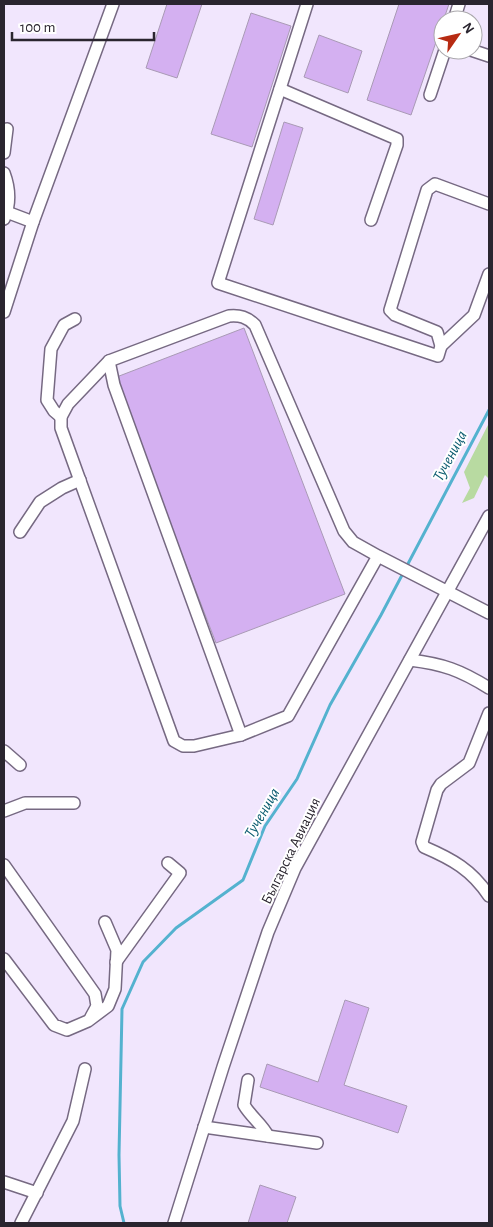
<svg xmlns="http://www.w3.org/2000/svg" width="493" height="1227" viewBox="0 0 493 1227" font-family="'Alegreya Sans',sans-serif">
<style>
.green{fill:#b8daa1}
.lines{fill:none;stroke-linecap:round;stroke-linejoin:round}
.stream{stroke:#54b2cf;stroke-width:3}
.building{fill:#d4b0f1;stroke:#a99ab5}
.minor-casing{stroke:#766982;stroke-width:14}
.minor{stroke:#fff;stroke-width:11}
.labels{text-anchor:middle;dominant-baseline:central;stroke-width:4;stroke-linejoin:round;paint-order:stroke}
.street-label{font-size:15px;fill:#2a252f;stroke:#fff}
.water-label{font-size:16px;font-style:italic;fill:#0c5c70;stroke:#fff}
</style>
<rect width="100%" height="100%" fill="#f1e6fd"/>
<path class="green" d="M 489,423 L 489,479 L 485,475 L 474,498 L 462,503 L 470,488 L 464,472 Z"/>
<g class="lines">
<path class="stream" d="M 124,1223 L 120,1206 L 119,1155 L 122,1009 L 143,962 L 176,928 L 243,880 L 265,826 L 297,779 L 330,705 L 381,615 L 489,410"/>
</g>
<g class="building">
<path d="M 167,4 L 202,4 L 177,78 L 146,68 Z"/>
<path d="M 399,4 L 449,4 L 411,115 L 367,100 Z"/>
<path d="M 251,13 L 291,26 L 252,147 L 211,134 Z"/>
<path d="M 319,35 L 362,51 L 348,93 L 304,77 Z"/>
<path d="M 284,122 L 303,128 L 273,225 L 254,219 Z"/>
<path d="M 244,328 L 345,594 L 216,643 L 114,378 Z"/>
<path d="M 345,1000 L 369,1008 L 344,1085 L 407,1106 L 398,1133 L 260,1087 L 267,1064 L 318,1082 Z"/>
<path d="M 260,1185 L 296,1197 L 287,1223 L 248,1223 Z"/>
</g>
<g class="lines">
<defs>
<g id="minor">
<path d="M 307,4 L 218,283 L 438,356 L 441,346 L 437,332 L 395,315 L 390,310 L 427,190 L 435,184 L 489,204"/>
<path d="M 454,20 L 459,4"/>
<path d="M 471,50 L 489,56"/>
<path d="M 280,89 L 397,139 L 397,145 L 371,220"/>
<path d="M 430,95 L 445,50"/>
<path d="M 4,153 L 7,129"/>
<path d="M 4,173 C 10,189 11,203 4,219"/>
<path d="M 4,211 L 33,222"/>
<path d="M 4,312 L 33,222 L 113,4"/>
<path d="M 441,346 L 474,315 L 489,274"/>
<path d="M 109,361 L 114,385 L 241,735"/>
<path d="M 61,417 L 54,411 L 47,400 L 51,349 L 64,325 L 75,319"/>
<path d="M 20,532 L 40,502 L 62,488 L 80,480"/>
<path d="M 378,556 L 288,716 L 241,735 L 194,746 L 183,746 L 174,741 L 61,428 L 61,417 L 68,404 L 109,361 L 229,316 C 240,315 247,317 255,325 L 344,531 L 353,542 L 378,556 L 489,613"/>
<path d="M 410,660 C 443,664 460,670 489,688"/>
<path d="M 489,713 L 469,763 L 441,784 L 437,790 L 422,842 L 424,847 C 452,859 472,870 489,896"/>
<path d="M 4,751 L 20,765"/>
<path d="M 4,811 L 25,803 L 74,803"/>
<path d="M 4,865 L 95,994 L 97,1006 L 91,1017"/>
<path d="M 4,959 L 54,1025 L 67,1030 L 88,1021 L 108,1006 L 115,989 L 117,950 L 105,922"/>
<path d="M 116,962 L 180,873 L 168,863"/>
<path d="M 248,1080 L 244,1105 C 251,1117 262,1124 268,1136"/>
<path d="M 204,1127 L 317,1143"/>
<path d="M 4,1182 L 37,1193"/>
<path d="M 21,1223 L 73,1121 L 85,1069"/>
<path d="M 174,1223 L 223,1067 L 268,932 L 295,868 L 489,516"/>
</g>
</defs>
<use href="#minor" class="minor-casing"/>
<use href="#minor" class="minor"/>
</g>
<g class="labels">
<g class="street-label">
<text transform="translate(291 851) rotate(-64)">Българска Авиация</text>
</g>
<g class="water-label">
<text transform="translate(450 456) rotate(-62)">Тученица</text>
<text transform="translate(262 813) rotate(-60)">Тученица</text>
</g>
</g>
<rect width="493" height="1227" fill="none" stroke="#2a252f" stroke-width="10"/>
<g transform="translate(458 35) rotate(56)"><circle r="24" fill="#ffffff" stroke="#aaa8ac"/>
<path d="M0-4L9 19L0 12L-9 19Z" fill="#b72b13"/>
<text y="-8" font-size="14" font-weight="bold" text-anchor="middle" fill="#2a252f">N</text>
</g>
<path d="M12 32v8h142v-8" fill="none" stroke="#2a252f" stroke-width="2.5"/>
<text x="20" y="32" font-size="15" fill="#2a252f" stroke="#ffffff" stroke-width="4" paint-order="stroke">100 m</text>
</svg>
